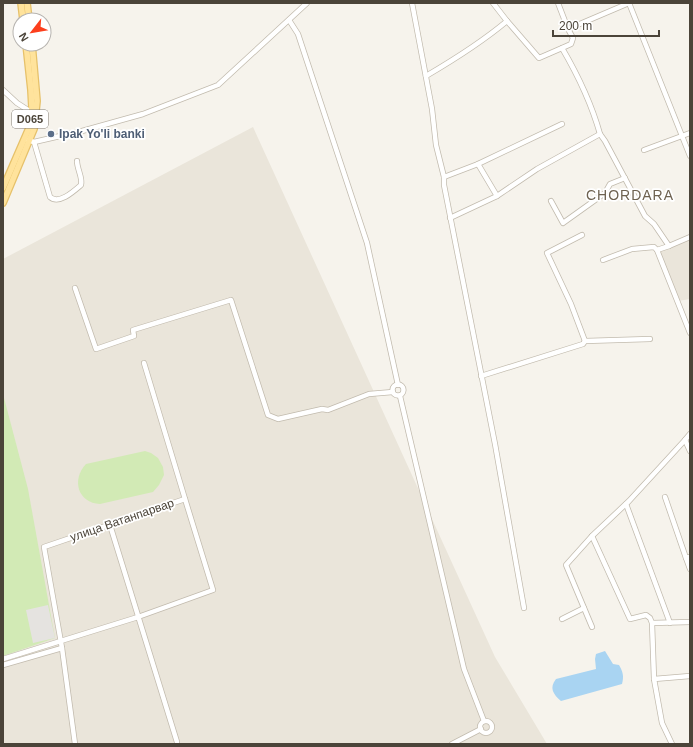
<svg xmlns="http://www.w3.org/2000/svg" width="693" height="747" viewBox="0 0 693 747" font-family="Helvetica,sans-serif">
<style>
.residential{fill:#eae5da}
.green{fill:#d2eab5}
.parking{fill:#e5e3e0}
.water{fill:#a9d4f2}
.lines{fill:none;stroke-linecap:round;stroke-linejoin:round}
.minor-casing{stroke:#c2bbae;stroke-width:6}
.major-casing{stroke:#e6c16a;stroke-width:8}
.minor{stroke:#fff;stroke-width:4.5}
.major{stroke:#ffe39c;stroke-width:5.5}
.service-dot{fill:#5c6f8a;stroke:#fff;stroke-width:1.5}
.labels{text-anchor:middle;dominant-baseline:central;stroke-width:3.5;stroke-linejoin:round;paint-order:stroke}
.shield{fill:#fff;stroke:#817c74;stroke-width:1}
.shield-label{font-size:11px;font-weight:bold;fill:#4b4439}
.service-label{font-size:12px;font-weight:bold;fill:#4e5e75;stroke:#fff;text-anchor:start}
.street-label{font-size:12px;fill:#4b4439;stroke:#fff}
.quarter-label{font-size:14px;letter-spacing:1px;fill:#6e6250;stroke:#fff}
</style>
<rect width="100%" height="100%" fill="#f6f3ec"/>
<g class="residential">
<path d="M 253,127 L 495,657 L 547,744 L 3,744 L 3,259 Z"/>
<path d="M 690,237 L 690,299 L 678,301 L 657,250 Z"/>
</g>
<g class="green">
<path d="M 3,394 L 28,489 L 55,638 L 3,656 Z"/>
<path d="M 145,451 L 151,453 L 158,458 L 163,467 L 164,475 L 159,485 L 153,492 L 100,504 C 78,503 71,480 86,464 Z"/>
</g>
<path class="parking" d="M 48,605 L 55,638 L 33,643 L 26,610 Z"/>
<path class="water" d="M 605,651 L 613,664 L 619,665 C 623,672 624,676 622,684 L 561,701 C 553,694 549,688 556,679 L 596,669 L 595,659 L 596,654 Z"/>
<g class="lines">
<defs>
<g id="minor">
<path d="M 412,3 L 432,109 L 436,145 L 444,177 L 478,164 L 562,124"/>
<path d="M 493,3 L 507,21"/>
<path d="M 558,3 L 568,29 L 573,38 L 571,44 L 562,48 C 579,77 591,102 600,134"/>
<path d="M 629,3 L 690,156"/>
<path d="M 289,20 L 298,34 L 367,243 L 398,385"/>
<path d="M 568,29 L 629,3"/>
<path d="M 426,76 C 455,59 482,42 507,21 L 539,58 L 562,48"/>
<path d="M 3,90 L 17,103 L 31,112"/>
<path d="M 27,140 L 34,142 L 82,131 L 143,114 L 218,85 L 307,3"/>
<path d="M 34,142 L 50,197 C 59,205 74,191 81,185 C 83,178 77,169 77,161"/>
<path d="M 644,150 L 690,133"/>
<path d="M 478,164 L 497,196 L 537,169 L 600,134 L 605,141 L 645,216 L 654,224 L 669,246 L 657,250 L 690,333"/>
<path d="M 444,177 L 444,185 L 495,444 L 524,608"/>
<path d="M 551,201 L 563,223 L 605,193 L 610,184 L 625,178"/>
<path d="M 450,218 L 497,196"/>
<path d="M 582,235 L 547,253 L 571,304 L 585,341"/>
<path d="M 669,246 L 690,237"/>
<path d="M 603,260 L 632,249 L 654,247 L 657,250"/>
<path d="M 75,288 L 96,349 L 134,336 L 133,330 L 231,300 L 268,415 L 278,419 L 322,409 L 328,410 L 369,394 L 393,392"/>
<path d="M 144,363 L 185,499"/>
<path d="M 481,376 L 583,344 L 585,341 L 650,339"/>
<circle cx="398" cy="390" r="5.5"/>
<path d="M 400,396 L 464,669 L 484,721"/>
<path d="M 690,434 L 685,440 L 690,451"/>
<path d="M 665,497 L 686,558 L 690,557"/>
<path d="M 626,504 L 670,623"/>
<path d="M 110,525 L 177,742"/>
<path d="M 592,536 L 630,619 L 646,615 L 650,618 L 652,623 L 654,679 L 662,723 L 672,744"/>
<path d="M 686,558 L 690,569"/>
<path d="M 562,619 L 584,608"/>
<path d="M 652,623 L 690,622"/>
<path d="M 592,627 L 566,565 L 592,536 L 629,501 L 685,440"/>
<path d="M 3,659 L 138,617 L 213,590 L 185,499 L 44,547 C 50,581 56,615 62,648 L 75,744"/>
<path d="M 3,665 L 62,648"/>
<path d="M 654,679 L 690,676"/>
<circle cx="486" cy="727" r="6"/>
<path d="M 452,744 L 481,729"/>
</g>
<g id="major">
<path d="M 21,3 L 23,20"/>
<path d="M 27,3 L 29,20"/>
<path d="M 3,188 L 29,128 L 32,108 L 31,90 L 26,44"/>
<path d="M 3,203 L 34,129 L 37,101 L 32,44"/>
</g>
</defs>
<use href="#minor" class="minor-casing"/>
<use href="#major" class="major-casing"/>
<use href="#minor" class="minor"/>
<use href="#major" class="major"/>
</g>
<circle class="service-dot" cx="51" cy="134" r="4"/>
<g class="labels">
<rect class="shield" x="12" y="110" width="36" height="18" rx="3"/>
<g class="shield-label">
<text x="30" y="119">D065</text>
</g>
<g class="service-label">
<text x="59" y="134">Ipak Yo'li banki</text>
</g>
<g class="street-label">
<text transform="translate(122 520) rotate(-19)">улица Ватанпарвар</text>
</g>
<g class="quarter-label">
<text x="630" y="195">CHORDARA</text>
</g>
</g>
<rect width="693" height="747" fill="none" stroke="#4b4439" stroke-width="8"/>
<g transform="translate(32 32) rotate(239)"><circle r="19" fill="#ffffff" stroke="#b7b4b0"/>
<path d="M0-3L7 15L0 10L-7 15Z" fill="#fc3f1d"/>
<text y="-6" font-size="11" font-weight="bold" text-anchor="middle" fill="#4b4439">N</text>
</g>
<path d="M553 30v6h106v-6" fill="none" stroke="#4b4439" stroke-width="2"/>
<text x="559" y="30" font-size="12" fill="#4b4439" stroke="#ffffff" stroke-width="3" paint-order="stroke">200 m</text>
</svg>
